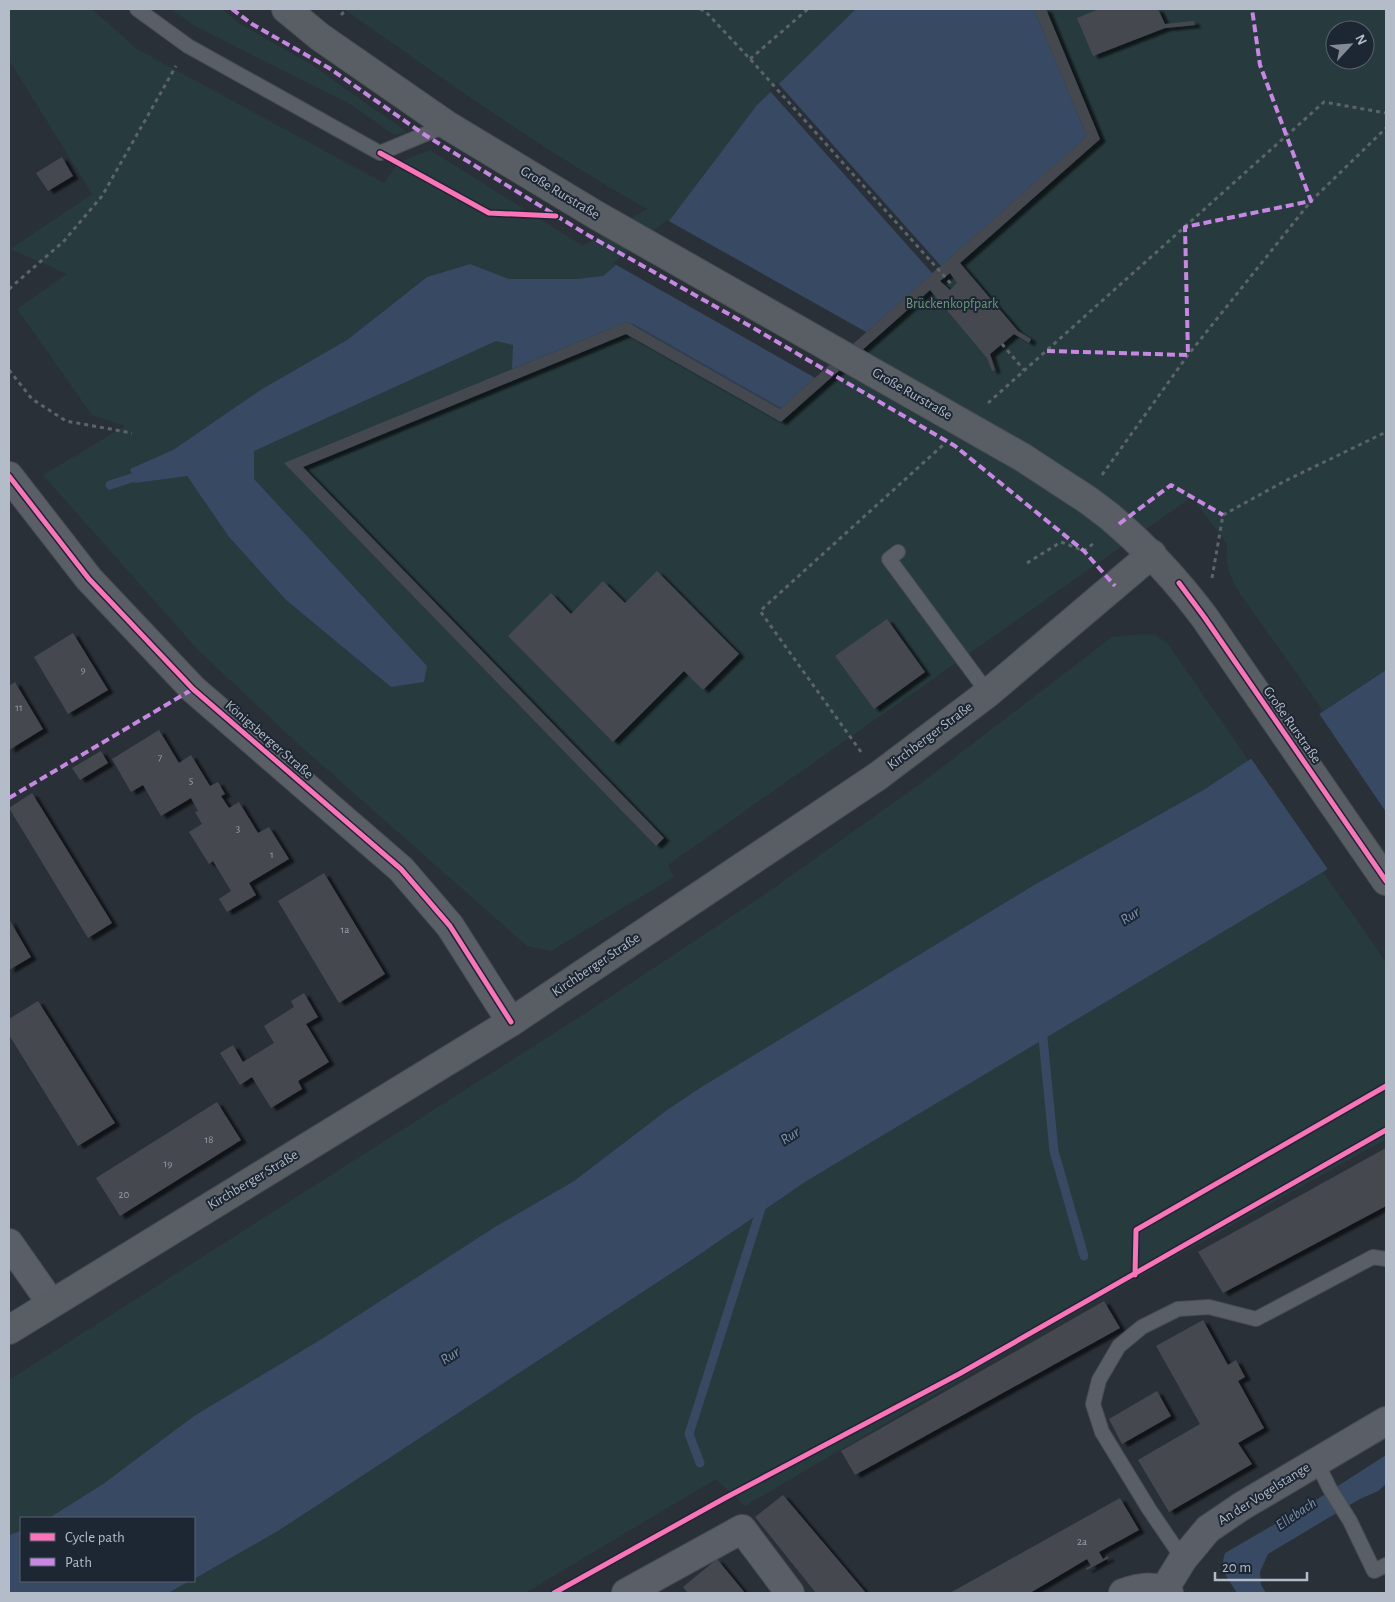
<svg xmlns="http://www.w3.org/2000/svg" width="1395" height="1602" viewBox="0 0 1395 1602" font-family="'Alegreya Sans',sans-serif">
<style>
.green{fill:#273a3e;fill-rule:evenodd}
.water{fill:#384963}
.pier{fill:#2a3038}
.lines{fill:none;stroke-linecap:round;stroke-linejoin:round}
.stream{stroke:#384963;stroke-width:9}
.building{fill:#444950;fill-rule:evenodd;filter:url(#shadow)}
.lane-casing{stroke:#484c53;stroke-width:16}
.street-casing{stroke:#484c53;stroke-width:30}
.secondary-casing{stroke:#484c53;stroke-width:30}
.path{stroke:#5d636a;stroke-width:3;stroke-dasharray:4 4;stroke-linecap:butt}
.lane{stroke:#5a5e66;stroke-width:14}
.street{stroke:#5a5e66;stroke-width:28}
.secondary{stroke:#595d64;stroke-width:28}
.secondary-bridge-casing{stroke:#484c53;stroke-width:30;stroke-linecap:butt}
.secondary-bridge{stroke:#595d64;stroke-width:28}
.quiet{stroke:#c787e3;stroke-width:4;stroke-dasharray:8 4;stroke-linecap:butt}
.cycleway-casing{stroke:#1d2633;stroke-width:8}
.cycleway{stroke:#fb73b8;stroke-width:5}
.labels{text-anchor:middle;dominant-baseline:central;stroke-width:4;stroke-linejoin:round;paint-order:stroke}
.number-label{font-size:11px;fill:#989fab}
.street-label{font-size:14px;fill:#b4bcc9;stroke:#1d2633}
.park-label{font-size:14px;fill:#6b9a76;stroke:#1d2633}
.water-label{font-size:15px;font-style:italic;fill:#7c92b1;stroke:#1d2633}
</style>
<defs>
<filter id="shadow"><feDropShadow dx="5.5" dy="3" stdDeviation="1" flood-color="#0009"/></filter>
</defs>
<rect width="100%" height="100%" fill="#2a3038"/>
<g class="green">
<path d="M 9,9 L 92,9 L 137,49 L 384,183 L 399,162 L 430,150 L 583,246 L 647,209 C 541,149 443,79 344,9 L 1386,9 L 1386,670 L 1323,711 L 1237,589 C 1228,573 1225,562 1227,544 L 1192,497 L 668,865 L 674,877 L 551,951 L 527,946 L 296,742 L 198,650 L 43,475 L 125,426 L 92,415 L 17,309 L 67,274 L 10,249 L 92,194 L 9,60 ZM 1335,30 L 1365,30 L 1365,60 L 1335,60 ZM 470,264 L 509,279 L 221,457 L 391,687 L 286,600 L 229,537 L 187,476 L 130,469 L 173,450 L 262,389 L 347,340 L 427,277 Z"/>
<path d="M 171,9 L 222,9 L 239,23 L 312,65 L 407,132 L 394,135 L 352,105 L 195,26 Z"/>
<path d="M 1144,634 L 1156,635 L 1168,644 L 1249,761 L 1205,789 L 1034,885 L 703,1086 L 667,1110 L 574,1181 L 320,1340 L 194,1416 L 103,1484 L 49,1518 L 21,1518 L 21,1531 L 9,1535 L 9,1380 L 581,1016 L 761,897 L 920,784 L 1112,637 Z"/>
<path d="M 1323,872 L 1386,962 L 1386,1139 L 1038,1334 L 745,1506 L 716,1479 L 525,1593 L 168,1593 L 190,1581 L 194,1581 L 194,1579 L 278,1531 L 693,1259 L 805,1182 Z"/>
</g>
<g class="water">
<path d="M 856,9 L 1034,9 L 1087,136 L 780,409 L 627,322 L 512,369 L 513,345 L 496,341 L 254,451 L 254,479 L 427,666 L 424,682 L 391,687 L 286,600 L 229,537 L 187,476 L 135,483 L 130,469 L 173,450 L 262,389 L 347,340 L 427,277 L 470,264 L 509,279 L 577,279 L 603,276 L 669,221 L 757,105 Z"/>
<path d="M 1386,670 L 1386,828 L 1323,872 L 805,1182 L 693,1259 L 278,1531 L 194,1579 L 194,1518 L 49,1518 L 103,1484 L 194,1416 L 320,1340 L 495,1227 L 574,1181 L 667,1110 L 703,1086 L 1034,885 L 1205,789 Z"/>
<path d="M 1386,1455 L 1386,1484 L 1378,1491 L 1360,1499 L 1268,1554 L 1260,1572 L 1261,1585 L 1266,1593 L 1237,1593 C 1228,1578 1219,1571 1225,1553 L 1313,1502 Z"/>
<path d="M 21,1531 L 21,1581 L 190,1581 L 168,1593 L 9,1593 L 9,1535 Z"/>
</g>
<g class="pier">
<path d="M 777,82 L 941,266 L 932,273 L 769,90 Z"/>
<path d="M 667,220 L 868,333 L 817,379 L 613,263 Z"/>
<path d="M 1318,712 L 1386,812 L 1386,831 L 1329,871 L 1250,757 Z"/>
</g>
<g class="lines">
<g class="stream">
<path d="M 110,485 L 144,474"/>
<path d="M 1042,1028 L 1054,1151 L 1084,1256"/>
<path d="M 700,1463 L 689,1434 L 763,1202"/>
</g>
</g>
<g class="building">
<path d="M 1034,9 L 1046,9 L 1100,139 L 960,263 L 1018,331 L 1031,339 L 1029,343 L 1014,334 L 990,354 L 995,370 L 992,371 L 987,358 L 930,290 L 781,422 L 626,334 L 303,467 L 664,838 L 656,846 L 284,463 L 627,322 L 780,409 L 1087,136 ZM 950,273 L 957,283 L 950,290 L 940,281 Z"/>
<path d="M 1099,9 L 1158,9 L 1165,24 L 1194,21 L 1195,25 L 1165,28 L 1093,56 L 1077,18 Z"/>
<path d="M 62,157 L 73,176 L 48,191 L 36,173 Z"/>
<path d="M 657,571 L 739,654 L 703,690 L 684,671 L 613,742 L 508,636 L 551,593 L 571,614 L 603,581 L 625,603 Z"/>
<path d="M 887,619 L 925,672 L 874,709 L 835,656 Z"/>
<path d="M 73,633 L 108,690 L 68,714 L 34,657 Z"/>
<path d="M 15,682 L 43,729 L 9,750 L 9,686 Z"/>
<path d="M 159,730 L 179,763 L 191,755 L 210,786 L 218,782 L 225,794 L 221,796 L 229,808 L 239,802 L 258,833 L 269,827 L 289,859 L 249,883 L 256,895 L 227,912 L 219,899 L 231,891 L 213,861 L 209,864 L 189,832 L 202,824 L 195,812 L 198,811 L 191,798 L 161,816 L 143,785 L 131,792 L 112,759 Z"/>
<path d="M 101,751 L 108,763 L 80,780 L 72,768 Z"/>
<path d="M 32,793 L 112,923 L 88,938 L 9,808 Z"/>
<path d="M 324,873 L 385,974 L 339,1003 L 278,901 Z"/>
<path d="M 9,919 L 31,957 L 9,970 Z"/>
<path d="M 304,993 L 318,1017 L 306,1024 L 329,1062 L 298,1081 L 302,1089 L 271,1108 L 252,1077 L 240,1085 L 220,1053 L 233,1045 L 243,1062 L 274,1043 L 264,1026 L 294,1007 L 291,1001 Z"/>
<path d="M 38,1001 L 115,1123 L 78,1146 L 9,1035 L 9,1019 Z"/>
<path d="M 217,1102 L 241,1140 L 120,1216 L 96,1178 Z"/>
<path d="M 1386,1148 L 1386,1206 L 1223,1293 L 1198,1252 Z"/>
<path d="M 1104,1301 L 1120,1328 L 855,1475 L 841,1451 Z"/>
<path d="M 1203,1320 L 1228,1365 L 1236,1360 L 1245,1377 L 1238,1381 L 1264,1428 L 1238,1443 L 1252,1464 L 1169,1512 L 1138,1460 L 1200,1424 L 1156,1346 Z"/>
<path d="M 1157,1391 L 1171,1416 L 1122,1444 L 1109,1419 Z"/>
<path d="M 783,1495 L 866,1593 L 816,1593 L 755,1517 Z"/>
<path d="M 1120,1498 L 1139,1530 L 1099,1552 L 1103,1559 L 1107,1556 L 1109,1558 L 1087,1570 L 1086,1568 L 1091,1566 L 1087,1559 L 1030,1593 L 950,1593 Z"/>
<path d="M 717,1559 L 745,1593 L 688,1593 L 683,1587 Z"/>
</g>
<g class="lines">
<defs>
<g id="lane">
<path d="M 137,9 L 188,46 L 380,153 L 447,125"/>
<path d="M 898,552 L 889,559 L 988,693"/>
<path d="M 1316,1461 L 1330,1489 L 1350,1521 L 1374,1571 L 1386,1565"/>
<path d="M 1183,1559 L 1149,1509 L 1102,1432 L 1093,1404 L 1099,1380 L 1119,1346 L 1142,1327 L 1178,1309 L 1209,1307 L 1256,1319 L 1373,1257 L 1386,1259"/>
</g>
<g id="street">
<path d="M 9,476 L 89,579 L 193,689 L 401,869 L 450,926 L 511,1022"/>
<path d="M 9,1243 L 51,1303"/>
<path d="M 1164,1590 L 1183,1559 L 1208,1529 L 1242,1506 L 1386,1421"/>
<path d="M 626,1593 L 742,1529 L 790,1593"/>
<path d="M 1123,1593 C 1138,1587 1154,1584 1169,1593"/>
</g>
<g id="secondary">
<path d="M 286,9 L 320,37 L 447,125 L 596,215"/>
<path d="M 1077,493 C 1089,500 1098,508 1109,516 C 1146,547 1176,579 1205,618 L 1386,881"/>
<path d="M 9,1330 L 511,1022 L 878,776 L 988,693 L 1152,554"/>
</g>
</defs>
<use href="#lane" class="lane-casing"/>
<use href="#street" class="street-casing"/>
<use href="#secondary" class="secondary-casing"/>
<g class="path">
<path d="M 700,9 L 705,11 L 750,59 L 953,286"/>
<path d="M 341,15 L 347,9"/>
<path d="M 750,59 L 808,9"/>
<path d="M 9,289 L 64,241 L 102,196 L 176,66"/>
<path d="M 1002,344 L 1024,370"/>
<path d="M 9,370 L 32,399 L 66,421 L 132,433"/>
<path d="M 988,403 L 1324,102 L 1386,113"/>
<path d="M 1102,475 L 1188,355 L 1311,201 L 1386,128"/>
<path d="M 1027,563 L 1061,542 L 1084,551 L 1094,543"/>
<path d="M 1212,578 L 1223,515 L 1283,482 L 1386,432"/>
<path d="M 861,752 L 760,611 L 943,445"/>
<path d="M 725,1498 L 728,1505"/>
</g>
<use href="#lane" class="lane"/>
<use href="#street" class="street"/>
<use href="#secondary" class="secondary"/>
<defs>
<path id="secondary-bridge" d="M 596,215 L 1022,457 L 1077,493"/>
</defs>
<use href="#secondary-bridge" class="secondary-bridge-casing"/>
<use href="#secondary-bridge" class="secondary-bridge"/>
<g class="quiet">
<path d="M 232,9 L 252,24 L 329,68 L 425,135 L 586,234 L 750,326 L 955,446 L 1084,551 L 1115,586"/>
<path d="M 1047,351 L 1188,355 L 1185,227 L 1311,201 L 1260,65 L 1252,9"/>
<path d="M 1119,524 L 1171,485 L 1223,515"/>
<path d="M 9,798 L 193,689"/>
</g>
<defs>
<g id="cycleway">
<path d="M 380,153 L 489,213 L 556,216"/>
<path d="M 9,476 L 89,579 L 193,689 L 401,869 L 450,926 L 511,1022"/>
<path d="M 1179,583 L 1205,618 L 1386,881"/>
<path d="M 1135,1275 L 1136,1230 L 1386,1086"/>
<path d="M 554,1593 L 725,1498 L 959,1374 L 1386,1130"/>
</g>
</defs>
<use href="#cycleway" class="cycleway-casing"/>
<use href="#cycleway" class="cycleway"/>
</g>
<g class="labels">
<g class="number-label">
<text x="83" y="669">9</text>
<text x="19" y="707">11</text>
<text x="160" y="757">7</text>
<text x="191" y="780">5</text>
<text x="238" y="828">3</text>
<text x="272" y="854">1</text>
<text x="345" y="929">1a</text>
<text x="209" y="1139">18</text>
<text x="168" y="1163">19</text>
<text x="124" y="1194">20</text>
<text x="1082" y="1541">2a</text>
</g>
<g class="street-label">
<text transform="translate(560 193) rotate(31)">Große Rurstraße</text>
<text transform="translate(912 394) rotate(30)">Große Rurstraße</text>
<text transform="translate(1292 725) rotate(55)">Große Rurstraße</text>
<text transform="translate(930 736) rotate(-37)">Kirchberger Straße</text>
<text transform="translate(269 740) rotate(41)">Königsberger Straße</text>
<text transform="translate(596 965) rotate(-34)">Kirchberger Straße</text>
<text transform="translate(253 1180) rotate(-31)">Kirchberger Straße</text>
<text transform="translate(1264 1494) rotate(-32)">An der Vogelstange</text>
</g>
<g class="park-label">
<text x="952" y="304">Brückenkopfpark</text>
</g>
<g class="water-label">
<text transform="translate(1130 916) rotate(-33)">Rur</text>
<text transform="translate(790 1136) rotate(-33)">Rur</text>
<text transform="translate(450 1356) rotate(-33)">Rur</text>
<text transform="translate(1296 1514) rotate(-34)">Ellebach</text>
</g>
</g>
<rect width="1395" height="1602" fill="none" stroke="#b4bcc9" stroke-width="20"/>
<rect x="20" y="1517" width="175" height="65" fill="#1d2633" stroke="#59626f"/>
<rect x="30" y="1533" width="25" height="8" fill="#fb73b8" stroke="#59626f"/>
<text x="65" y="1542" font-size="15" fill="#b4bcc9">Cycle path</text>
<rect x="30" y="1558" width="25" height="8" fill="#c787e3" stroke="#59626f"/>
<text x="65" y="1567" font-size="15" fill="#b4bcc9">Path</text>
<g transform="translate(1350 45) rotate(64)"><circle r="24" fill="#1d2633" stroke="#59626f"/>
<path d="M0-4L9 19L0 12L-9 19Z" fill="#848b96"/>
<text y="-8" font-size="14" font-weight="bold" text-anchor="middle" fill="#b4bcc9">N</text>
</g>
<path d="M1215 1572v8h92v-8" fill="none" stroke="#b4bcc9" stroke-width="2.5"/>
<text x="1222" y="1572" font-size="15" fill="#b4bcc9" stroke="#1d2633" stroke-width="4" paint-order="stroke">20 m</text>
</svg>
